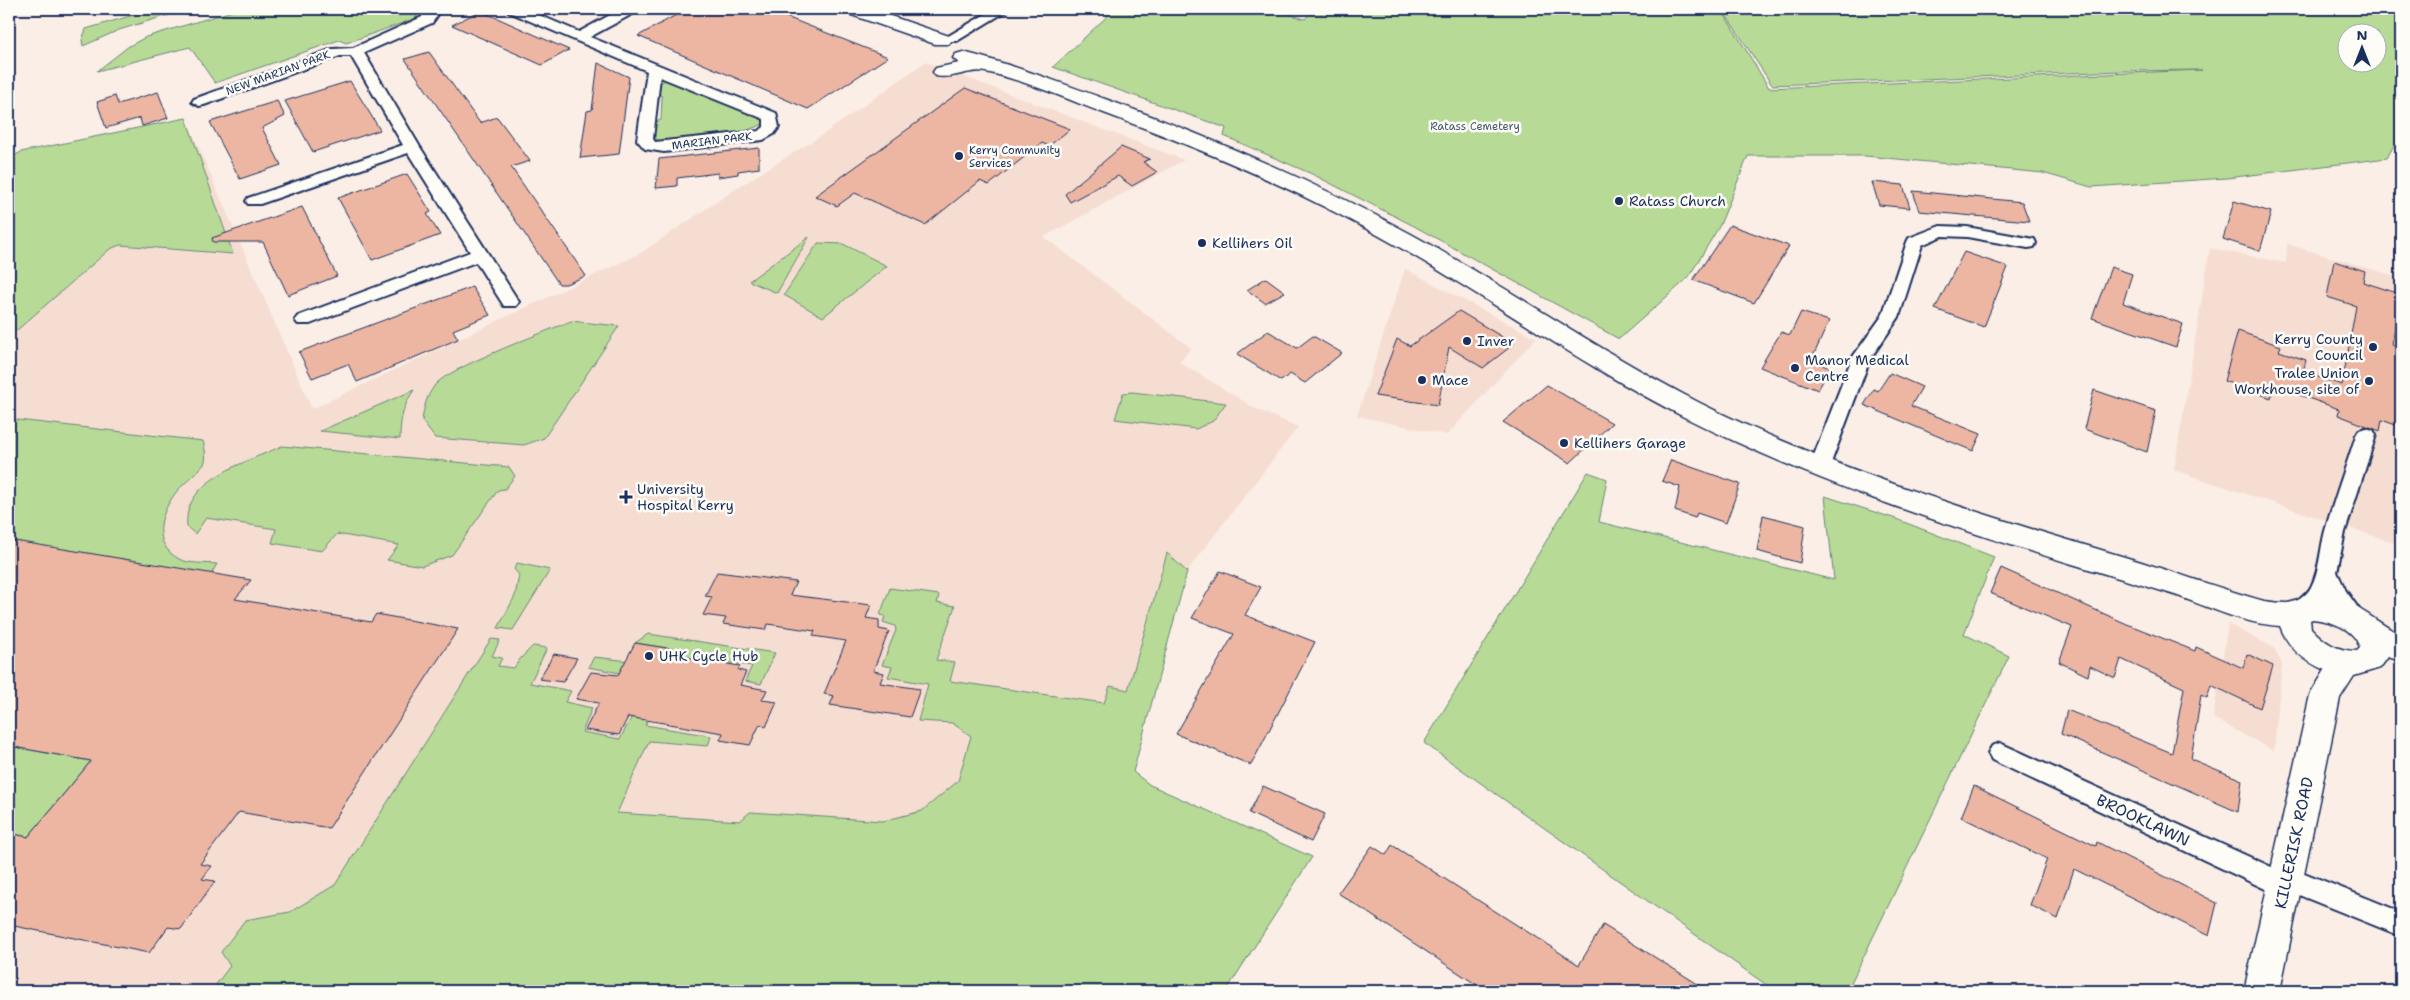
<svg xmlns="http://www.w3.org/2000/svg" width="2410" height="1000" viewBox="0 0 2410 1000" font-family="'Shantell Sans',sans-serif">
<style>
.built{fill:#f6ddd2}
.green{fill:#b7db96;stroke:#69857a;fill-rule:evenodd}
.building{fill:#edb6a3;stroke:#1b2f5e}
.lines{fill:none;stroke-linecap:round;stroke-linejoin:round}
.minor-casing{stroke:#1b2f5e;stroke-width:4}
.secondary-casing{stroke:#1b2f5e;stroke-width:3}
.minor{fill:#fdfcf7;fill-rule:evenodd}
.secondary{fill:#fdfcf7;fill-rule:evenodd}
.poi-dot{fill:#1b2f5e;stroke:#fdfcf7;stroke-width:2}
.labels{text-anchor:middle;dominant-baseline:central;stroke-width:5;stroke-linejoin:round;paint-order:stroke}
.far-street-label{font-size:11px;fill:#1b2f5e;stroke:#fdfcf7}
.far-park-label{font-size:11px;fill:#425a6c;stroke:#fdfcf7}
.far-poi-label{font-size:11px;fill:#1b2f5e;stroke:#fdfcf7;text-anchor:start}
.poi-label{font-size:14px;fill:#1b2f5e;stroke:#fdfcf7;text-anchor:start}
.near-street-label{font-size:16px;fill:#1b2f5e;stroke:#fdfcf7}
</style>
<rect width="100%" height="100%" fill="#faeee6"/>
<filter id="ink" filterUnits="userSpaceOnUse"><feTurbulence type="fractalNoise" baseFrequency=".02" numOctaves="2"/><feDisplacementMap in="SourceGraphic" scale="10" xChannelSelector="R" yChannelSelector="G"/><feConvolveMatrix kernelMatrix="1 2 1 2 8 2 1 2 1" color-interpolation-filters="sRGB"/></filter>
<g filter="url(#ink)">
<g class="built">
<path d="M 925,62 L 1184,160 L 1044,237 L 1191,348 L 1179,362 L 1256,409 L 1298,427 L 1190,567 L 1091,849 L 1219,991 L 9,991 L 9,156 L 186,118 L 312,409 L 641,253 L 740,186 L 824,134 Z"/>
<path d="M 2287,244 L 2401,278 L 2401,545 L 2174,470 L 2210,248 L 2286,263 Z"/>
<path d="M 1405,269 L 1536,338 L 1447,435 L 1357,416 Z"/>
<path d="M 2228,624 L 2274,648 L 2282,664 L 2274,751 L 2213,718 Z"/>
</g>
<g class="green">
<path d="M 154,9 L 188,9 L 119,30 L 83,46 L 82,40 L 86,29 Z"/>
<path d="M 239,9 L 417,9 L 420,13 L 414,19 L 346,43 L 339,40 L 215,83 L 190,47 L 97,71 L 129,46 L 146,37 Z"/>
<path d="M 1115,9 L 1271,9 L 1305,19 L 1314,9 L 1721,9 L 1769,88 L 2202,70 L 2122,71 L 1772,85 L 1722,9 L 2401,9 L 2401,144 L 2395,143 L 2387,158 L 2227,178 L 2091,187 L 2043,173 L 1866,156 L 1748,156 L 1720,225 L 1688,278 L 1619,339 L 1414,226 L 1312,174 L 1224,136 L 1226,128 L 1053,67 ZM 2348,32 L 2378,32 L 2378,62 L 2348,62 Z"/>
<path d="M 666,80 L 673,81 L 764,118 L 764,124 L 737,134 L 667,142 L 657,140 L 651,131 L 653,123 L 661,120 L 662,96 L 656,92 L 656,84 Z"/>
<path d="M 186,118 L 233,254 L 120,245 L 110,249 L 9,337 L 9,159 L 21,152 Z"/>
<path d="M 809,237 L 777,293 L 749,281 Z"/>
<path d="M 818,243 L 843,244 L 887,266 L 823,317 L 784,295 Z"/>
<path d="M 571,321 L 619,326 L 544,438 L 524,445 L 435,438 L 422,421 C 424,407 426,397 435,385 C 448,368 545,332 571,321 Z"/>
<path d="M 414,390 C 403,406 400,419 400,439 L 320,431 Z"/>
<path d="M 1132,392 L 1226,403 L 1213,421 L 1196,429 L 1115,419 L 1123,393 Z"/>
<path d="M 9,419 L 203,441 C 205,448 207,458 204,464 C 199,472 180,486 174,495 C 159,516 152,544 179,559 C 188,564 206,563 217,564 L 210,576 L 159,565 L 9,541 Z"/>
<path d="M 282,446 L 509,467 L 515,476 L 505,489 L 498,490 L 452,555 L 422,566 L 387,560 L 399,545 L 337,534 L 322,551 L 272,543 L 276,529 L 206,518 L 195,534 L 187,527 C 182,479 248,462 282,446 Z"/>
<path d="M 1588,472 L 1607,479 L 1599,522 L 1834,580 L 1825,496 L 1896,519 L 1994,557 L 1964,634 L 2009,656 L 1847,991 L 1775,991 L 1424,743 Z"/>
<path d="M 1167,553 L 1187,572 L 1133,772 L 1150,785 L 1312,857 L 1226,991 L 211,991 L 230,966 L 221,952 L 245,920 L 290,912 L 335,885 L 491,639 L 500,640 L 492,656 L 502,658 L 498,666 L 514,668 L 520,659 L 533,646 L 547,648 L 530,683 L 571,691 L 565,702 L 592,708 L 582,732 L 620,739 L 652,679 L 588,667 L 594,657 L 665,665 L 673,649 L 635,643 L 648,634 L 775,653 L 761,684 L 745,681 L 752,666 L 681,656 L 645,725 L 711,736 L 708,746 L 649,741 L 617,813 L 740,821 L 750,812 L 883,821 L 922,811 L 958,781 L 971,736 L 952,723 L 918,721 L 928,684 L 888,677 L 892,667 L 882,665 L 896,630 L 895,626 L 883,622 L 885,616 L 880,615 L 890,588 L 939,595 L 937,603 L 955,606 L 936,660 L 955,662 L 950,681 L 1104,703 L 1110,686 L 1128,690 Z"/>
<path d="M 517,563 L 550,570 L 513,630 L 498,628 L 515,596 L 519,575 L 514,569 Z"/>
<path d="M 9,746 L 91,761 L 28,837 L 9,833 Z"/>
</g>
<g class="building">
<path d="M 687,9 L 766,9 L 888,57 L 808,109 L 638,36 Z"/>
<path d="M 480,11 L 497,18 L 569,50 L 542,65 L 452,25 Z"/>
<path d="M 429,52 L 480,123 L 497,117 L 530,161 L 511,167 L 586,276 L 566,284 L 559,284 L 548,268 L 405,59 Z"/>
<path d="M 598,63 L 629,77 L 619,154 L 580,158 L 587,111 L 592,110 Z"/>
<path d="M 350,81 L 380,130 L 313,152 L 285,101 Z"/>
<path d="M 965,88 L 1070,129 L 1049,146 L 1042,143 L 989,185 L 980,181 L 925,225 L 855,193 L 837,206 L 815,196 Z"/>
<path d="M 158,92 L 168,118 L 142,126 L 140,118 L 106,128 L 97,102 L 115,96 L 118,104 Z"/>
<path d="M 277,101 L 285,116 L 262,128 L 281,165 L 240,179 L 210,122 Z"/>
<path d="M 1121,147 L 1150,159 L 1143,162 L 1157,172 L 1132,186 L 1118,176 L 1070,202 L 1065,194 Z"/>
<path d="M 759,148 L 759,168 L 738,171 L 738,174 L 718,177 L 718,173 L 677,178 L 677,186 L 656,188 L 659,159 Z"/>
<path d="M 407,174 L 431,212 L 427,214 L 440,235 L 372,260 L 338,198 Z"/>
<path d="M 1872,182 L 1903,185 L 1910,208 L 1879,205 Z"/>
<path d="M 1913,191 L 2022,202 L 2029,221 L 1919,211 Z"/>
<path d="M 2234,201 L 2271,212 L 2260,251 L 2223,239 Z"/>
<path d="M 302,207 L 337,276 L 288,295 L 263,242 L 213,242 L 212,238 Z"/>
<path d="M 1730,225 L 1789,246 L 1754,303 L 1693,280 Z"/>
<path d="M 1964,252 L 2008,267 L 1984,327 L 1935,309 Z"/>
<path d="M 2334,261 L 2365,271 L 2363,282 L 2400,294 L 2392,345 L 2401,348 L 2401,427 L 2382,420 L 2380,431 L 2338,415 L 2339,409 L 2274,386 L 2271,398 L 2224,381 L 2238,331 L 2281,346 L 2279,351 L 2306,360 L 2303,372 L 2342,385 L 2356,306 L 2327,297 Z"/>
<path d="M 2111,267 L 2132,274 L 2123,303 L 2183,324 L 2176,347 L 2092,318 Z"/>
<path d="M 1266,278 L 1285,292 L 1265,303 L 1247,290 Z"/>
<path d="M 472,287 L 490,315 L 453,330 L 458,339 L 357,382 L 348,364 L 312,378 L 299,352 Z"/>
<path d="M 1459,311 L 1514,344 L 1483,368 L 1449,347 L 1438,405 L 1375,396 L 1397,339 L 1410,346 Z"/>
<path d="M 1801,312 L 1829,321 L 1811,361 L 1830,368 L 1818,390 L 1760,367 L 1781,332 L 1790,335 Z"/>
<path d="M 1268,331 L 1297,348 L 1313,336 L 1342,353 L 1305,383 L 1290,374 L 1281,381 L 1237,354 Z"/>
<path d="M 1890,373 L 1922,387 L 1911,406 L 1981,434 L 1973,451 L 1864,405 L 1874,389 L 1878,391 Z"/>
<path d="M 1547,385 L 1612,423 L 1570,463 L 1503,422 Z"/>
<path d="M 2094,390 L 2156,411 L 2147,452 L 2084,429 Z"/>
<path d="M 1671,460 L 1740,484 L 1726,523 L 1697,513 L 1695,518 L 1675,511 L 1680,487 L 1662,481 Z"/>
<path d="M 1763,515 L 1805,526 L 1800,563 L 1757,551 Z"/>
<path d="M 9,540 L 251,580 L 235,599 L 371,622 L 376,614 L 458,629 L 329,828 L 239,812 L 200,864 L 212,866 L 202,879 L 215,881 L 181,929 L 168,927 L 149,953 L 9,925 L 9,833 L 28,837 L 91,761 L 9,746 Z"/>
<path d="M 2001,568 L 2127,624 L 2195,651 L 2196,647 L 2243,668 L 2247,654 L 2273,666 L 2260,708 L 2211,685 L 2207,698 L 2201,695 L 2191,759 L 2242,780 L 2238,812 L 2061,734 L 2067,710 L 2172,753 L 2184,688 L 2121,659 L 2115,678 L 2090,666 L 2088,676 L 2059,662 L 2072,627 L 1990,593 Z"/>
<path d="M 1220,571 L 1261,587 L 1245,615 L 1315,642 L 1251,765 L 1176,734 L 1234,634 L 1192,618 Z"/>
<path d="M 717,572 L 796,582 L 790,595 L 871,605 L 866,618 L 879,620 L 879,629 L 889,631 L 873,671 L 884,673 L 880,683 L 920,689 L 910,717 L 830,705 L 834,696 L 824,694 L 846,641 L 813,636 L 815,631 L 768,624 L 765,630 L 723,624 L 726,618 L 703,615 L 712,597 L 705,596 Z"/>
<path d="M 635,643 L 673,649 L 670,655 L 740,666 L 738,670 L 746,672 L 740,685 L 767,690 L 762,700 L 777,702 L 766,727 L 760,724 L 750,745 L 720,740 L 723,733 L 628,717 L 619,735 L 585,730 L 599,703 L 576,699 L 591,672 L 618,675 Z"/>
<path d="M 554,654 L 577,658 L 563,682 L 539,679 Z"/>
<path d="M 1263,786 L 1325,814 L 1311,842 L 1249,813 Z"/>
<path d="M 1974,786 L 2096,846 L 2097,842 L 2217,903 L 2209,936 L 2074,869 L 2058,919 L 2030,905 L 2047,859 L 1961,817 Z"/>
<path d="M 1392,845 L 1579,965 L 1603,925 L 1709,991 L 1486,991 L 1338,893 L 1372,846 L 1386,855 Z"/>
</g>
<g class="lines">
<defs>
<g id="minor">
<path d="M 421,9 L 435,9 L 437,16 L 432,23 L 364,53 L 420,147 L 519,302 L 516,306 L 504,306 L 476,262 L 310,324 L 298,324 L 295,320 L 298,316 L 470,252 L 408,153 L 260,204 L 248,204 L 246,201 L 248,198 L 403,145 L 351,56 L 340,56 L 204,105 L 199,106 L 192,102 L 194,99 L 333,49 L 353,48 L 422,17 Z"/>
<path d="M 507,9 L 525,9 L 579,32 L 621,9 L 638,9 L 636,12 L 590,37 L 776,113 L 779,127 L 774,134 L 763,140 L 664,152 L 645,149 L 637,140 L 647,71 L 509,12 ZM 660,77 L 764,119 L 764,127 L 759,131 L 655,142 L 653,139 Z"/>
<path d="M 994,9 L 1010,9 L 957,41 L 947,41 L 945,38 Z"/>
<path d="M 1940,226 L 1967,227 L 2028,238 L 2034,239 L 2036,243 L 2034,247 L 2028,248 L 1967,237 L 1942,236 L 1922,245 L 1899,317 L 1870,359 L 1829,468 L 1826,473 L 1819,475 L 1812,473 L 1809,468 L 1852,358 L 1882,316 L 1907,242 L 1909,238 Z"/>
<path d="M 2366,428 L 2373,430 L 2376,435 L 2345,532 L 2337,572 L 2346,591 L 2366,619 L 2363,625 C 2345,631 2335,611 2328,597 C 2319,609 2309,621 2293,616 L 2290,610 C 2295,600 2306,597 2311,587 C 2320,570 2320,549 2325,531 C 2334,499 2346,467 2356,435 L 2359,430 Z"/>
<path d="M 2000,743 L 2278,870 L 2287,866 L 2401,912 L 2401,936 L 2294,893 L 2285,898 L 2276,894 L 1992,760 L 1988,753 L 1992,746 Z"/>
</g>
<g id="secondary">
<path d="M 844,9 L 870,9 L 949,36 L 952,40 L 949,44 L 935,44 L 846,13 Z"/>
<path d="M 963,52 C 1011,64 1058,82 1105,99 C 1210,137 1313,181 1411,234 C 1509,288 1601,352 1700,403 C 1836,471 1983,515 2128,558 C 2174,572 2218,588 2264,601 C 2271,602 2280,603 2287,603 C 2296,602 2305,596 2314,595 C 2348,594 2373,621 2401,635 L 2401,661 L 2388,657 L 2380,668 L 2354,676 L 2340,698 L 2280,991 L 2244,991 L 2310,695 L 2325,670 C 2304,661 2288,648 2280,626 C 2244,624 2209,607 2175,595 C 2140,584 2104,574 2069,563 C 1937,523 1807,479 1684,417 C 1585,367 1495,302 1399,247 C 1306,193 1205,150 1104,113 C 1066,99 1027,81 986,72 C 970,68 953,80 936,76 L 933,72 L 936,68 L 959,63 L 953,58 L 956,54 ZM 2313,619 C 2331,621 2354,628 2360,648 L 2357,651 C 2337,651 2324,642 2311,628 L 2310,620 Z"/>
</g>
</defs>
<use href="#minor" class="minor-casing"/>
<use href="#secondary" class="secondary-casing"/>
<use href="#minor" class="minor"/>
<use href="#secondary" class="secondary"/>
</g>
</g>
<g class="poi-dot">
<circle cx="959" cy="156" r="5"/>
<circle cx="1619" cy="201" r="5"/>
<circle cx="1202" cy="243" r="5"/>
<circle cx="1467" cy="341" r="5"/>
<circle cx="2373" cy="347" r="5"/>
<circle cx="1795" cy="368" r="5"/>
<circle cx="1422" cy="380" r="5"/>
<circle cx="2369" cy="381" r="5"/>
<circle cx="1564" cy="443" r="5"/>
<path d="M623.5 489.5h5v5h5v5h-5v5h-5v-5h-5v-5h5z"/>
<circle cx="649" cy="656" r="5"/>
</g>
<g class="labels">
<g class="far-street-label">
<text transform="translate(278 73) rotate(-20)">NEW MARIAN PARK</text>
<text transform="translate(712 141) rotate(-7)">MARIAN PARK</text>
</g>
<g class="far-park-label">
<text x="1475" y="126">Ratass Cemetery</text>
</g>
<g class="far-poi-label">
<text x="969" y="150">Kerry Community<tspan x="969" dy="13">Services</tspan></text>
</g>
<g class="poi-label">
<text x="1629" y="201">Ratass Church</text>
<text x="1212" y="243">Kellihers Oil</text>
<text x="2363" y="339" text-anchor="end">Kerry County<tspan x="2363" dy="16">Council</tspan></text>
<text x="1477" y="341">Inver</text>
<text x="1805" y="360">Manor Medical<tspan x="1805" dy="16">Centre</tspan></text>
<text x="2359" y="373" text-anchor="end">Tralee Union<tspan x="2359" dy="16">Workhouse, site of</tspan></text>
<text x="1432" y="380">Mace</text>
<text x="1574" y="443">Kellihers Garage</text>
<text x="637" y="489">University<tspan x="637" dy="16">Hospital Kerry</tspan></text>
<text x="659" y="656">UHK Cycle Hub</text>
</g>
<g class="near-street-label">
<text transform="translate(2143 820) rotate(25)">BROOKLAWN</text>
<text transform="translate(2294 843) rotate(-78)">KILLERISK ROAD</text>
</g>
</g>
<rect width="2410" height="1000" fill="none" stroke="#fdfcf7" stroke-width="30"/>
<rect x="15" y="15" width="2380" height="970" fill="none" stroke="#1b2f5e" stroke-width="2" filter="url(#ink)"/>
<g transform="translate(2362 48)"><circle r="24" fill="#fdfcf7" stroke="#a3aaba"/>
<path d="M0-4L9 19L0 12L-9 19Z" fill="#1b2f5e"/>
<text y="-8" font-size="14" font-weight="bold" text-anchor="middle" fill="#1b2f5e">N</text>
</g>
</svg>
